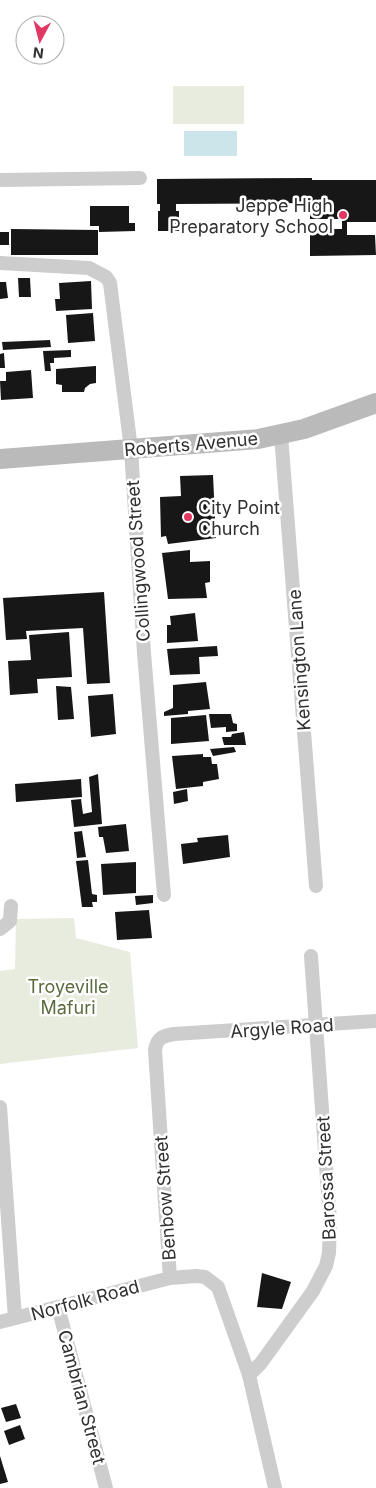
<svg xmlns="http://www.w3.org/2000/svg" width="376" height="1488" viewBox="0 0 376 1488" font-family="Inter,sans-serif">
<style>
.green{fill:#e8ecde}
.water{fill:#cbe5eb}
.building{fill:#171717}
.lines{fill:none;stroke-linecap:round;stroke-linejoin:round}
.minor{stroke:#cdcdcd;stroke-width:14}
.secondary{stroke:#bababa;stroke-width:20}
.poi-dot{fill:#e13763;stroke:#fff;stroke-width:2}
.labels{text-anchor:middle;dominant-baseline:central;stroke-width:5;stroke-linejoin:round;paint-order:stroke}
.poi-label{font-size:18px;fill:#303030;stroke:#fff;text-anchor:end}
.street-label{font-size:18px;fill:#303030;stroke:#fff}
.park-label{font-size:18px;fill:#5b6b3e;stroke:#fff}
</style>
<rect width="100%" height="100%" fill="#fff"/>
<g class="green">
<rect x="173" y="86" width="71" height="38"/>
<path d="M 74,918 L 76,938 L 130,952 L 138,1048 L 0,1064 L 0,971 L 15,969 L 16,919 Z"/>
</g>
<rect class="water" x="184" y="131" width="53" height="25"/>
<g class="building">
<path d="M 312,178 L 312,180 L 376,180 L 376,222 L 347,222 L 347,235 L 375,235 L 376,255 L 310,256 L 310,229 L 342,229 L 342,219 L 310,219 L 310,203 L 176,204 L 176,211 L 179,211 L 179,231 L 158,231 L 158,211 L 160,211 L 160,204 L 157,204 L 157,179 Z"/>
<path d="M 90,206 L 129,206 L 129,223 L 135,223 L 135,231 L 99,232 L 99,226 L 90,226 Z"/>
<path d="M 11,229 L 98,230 L 98,255 L 11,255 Z"/>
<rect x="0" y="232" width="9" height="13"/>
<path d="M 18,278 L 30,278 L 31,297 L 19,297 Z"/>
<path d="M 91,281 L 92,309 L 56,311 L 55,299 L 60,299 L 59,283 Z"/>
<path d="M 0,282 L 6,282 L 8,298 L 0,299 Z"/>
<path d="M 93,313 L 95,341 L 68,343 L 66,315 Z"/>
<path d="M 50,340 L 51,347 L 3,350 L 2,342 Z"/>
<path d="M 71,350 L 71,357 L 54,358 L 54,363 L 50,363 L 51,371 L 45,371 L 43,351 Z"/>
<path d="M 4,353 L 5,368 L 0,368 L 0,354 Z"/>
<path d="M 96,366 L 96,383 L 90,384 L 85,388 L 84,392 L 62,392 L 62,385 L 56,384 L 56,369 Z"/>
<path d="M 31,370 L 33,398 L 1,400 L 0,381 L 6,381 L 6,372 Z"/>
<path d="M 213,475 L 216,538 L 168,544 L 166,536 L 161,537 L 160,497 L 181,496 L 180,476 Z"/>
<path d="M 190,550 L 190,562 L 210,561 L 210,582 L 205,583 L 207,598 L 168,599 L 162,553 Z"/>
<path d="M 104,592 L 110,683 L 87,684 L 83,628 L 26,631 L 27,639 L 6,640 L 3,598 Z"/>
<path d="M 195,613 L 198,641 L 167,643 L 167,625 L 171,625 L 170,616 Z"/>
<path d="M 69,632 L 72,677 L 37,679 L 38,693 L 10,695 L 8,661 L 31,660 L 29,635 Z"/>
<path d="M 217,646 L 218,656 L 199,657 L 200,674 L 170,675 L 167,649 Z"/>
<path d="M 206,682 L 210,709 L 188,711 L 188,714 L 164,716 L 164,712 L 173,708 L 173,685 Z"/>
<path d="M 56,686 L 71,687 L 74,719 L 58,720 Z"/>
<path d="M 113,694 L 116,734 L 91,737 L 88,696 Z"/>
<path d="M 209,714 L 231,714 L 233,723 L 237,724 L 237,731 L 226,732 L 226,727 L 211,728 Z"/>
<path d="M 206,715 L 209,741 L 171,744 L 171,718 Z"/>
<path d="M 244,732 L 246,745 L 224,745 L 222,737 L 231,737 L 232,734 Z"/>
<path d="M 234,747 L 236,752 L 213,756 L 210,749 Z"/>
<path d="M 203,754 L 203,757 L 211,757 L 212,764 L 217,764 L 219,779 L 203,782 L 203,786 L 176,789 L 172,756 Z"/>
<path d="M 98,774 L 102,824 L 74,827 L 71,800 L 81,799 L 83,814 L 92,812 L 89,777 Z"/>
<path d="M 81,779 L 82,797 L 16,802 L 15,784 Z"/>
<path d="M 187,789 L 188,801 L 174,804 L 173,792 Z"/>
<path d="M 126,824 L 129,851 L 106,853 L 103,837 L 99,837 L 98,827 Z"/>
<path d="M 82,831 L 86,857 L 77,858 L 74,832 Z"/>
<path d="M 228,835 L 230,857 L 183,864 L 181,844 L 198,842 L 197,838 Z"/>
<path d="M 88,860 L 92,894 L 97,895 L 97,902 L 92,902 L 93,907 L 82,907 L 76,861 Z"/>
<path d="M 136,862 L 136,893 L 103,895 L 101,864 Z"/>
<path d="M 153,895 L 153,903 L 136,905 L 135,896 Z"/>
<path d="M 149,910 L 152,938 L 117,940 L 115,912 Z"/>
<path d="M 262,1273 L 291,1282 L 282,1309 L 257,1307 Z"/>
<path d="M 16,1404 L 21,1418 L 6,1422 L 1,1408 Z"/>
<path d="M 20,1425 L 25,1439 L 9,1445 L 4,1431 Z"/>
<path d="M 0,1456 L 8,1482 L 0,1484 Z"/>
</g>
<g class="lines">
<g class="minor">
<path d="M 0,180 L 140,178"/>
<path d="M 0,263 L 89,268 L 106,277 L 110,283 L 131,449 L 144,653 L 164,895"/>
<path d="M 281,435 L 316,886"/>
<path d="M 0,929 L 10,921 L 11,906"/>
<path d="M 0,1107 L 15,1318"/>
<path d="M 170,1278 L 155,1050 C 157,1038 162,1036 174,1034 L 376,1021"/>
<path d="M 58,1307 L 106,1488"/>
<path d="M 0,1322 L 170,1278 L 196,1276 L 205,1277 L 218,1287 L 249,1375 L 275,1488"/>
<path d="M 249,1375 L 261,1363 L 313,1291 L 326,1266 L 329,1253 L 330,1221 L 311,956"/>
</g>
<path class="secondary" d="M 0,459 L 258,439 L 304,429 L 376,403"/>
</g>
<g class="poi-dot">
<circle cx="343" cy="215" r="5"/>
<circle cx="188" cy="517" r="5"/>
</g>
<g class="labels">
<g class="poi-label">
<text x="333" y="205">Jeppe High<tspan x="333" dy="21">Preparatory School</tspan></text>
<text x="198" y="507" text-anchor="start">City Point<tspan x="198" dy="21">Church</tspan></text>
</g>
<g class="street-label">
<text transform="translate(191 444) rotate(-5)">Roberts Avenue</text>
<text transform="translate(138 561) rotate(-94)">Collingwood Street</text>
<text transform="translate(299 660) rotate(-94)">Kensington Lane</text>
<text transform="translate(282 1028) rotate(-4)">Argyle Road</text>
<text transform="translate(326 1178) rotate(-93)">Barossa Street</text>
<text transform="translate(165 1198) rotate(-94)">Benbow Street</text>
<text transform="translate(85 1300) rotate(-15)">Norfolk Road</text>
<text transform="translate(82 1397) rotate(75)">Cambrian Street</text>
</g>
<g class="park-label">
<text x="68" y="986">Troyeville<tspan x="68" dy="21">Mafuri</tspan></text>
</g>
</g>
<g transform="translate(40 40) rotate(187)"><circle r="24" fill="#ffffff" stroke="#acacac"/>
<path d="M0-4L9 19L0 12L-9 19Z" fill="#e13763"/>
<text y="-8" font-size="14" font-weight="bold" text-anchor="middle" fill="#303030">N</text>
</g>
</svg>
